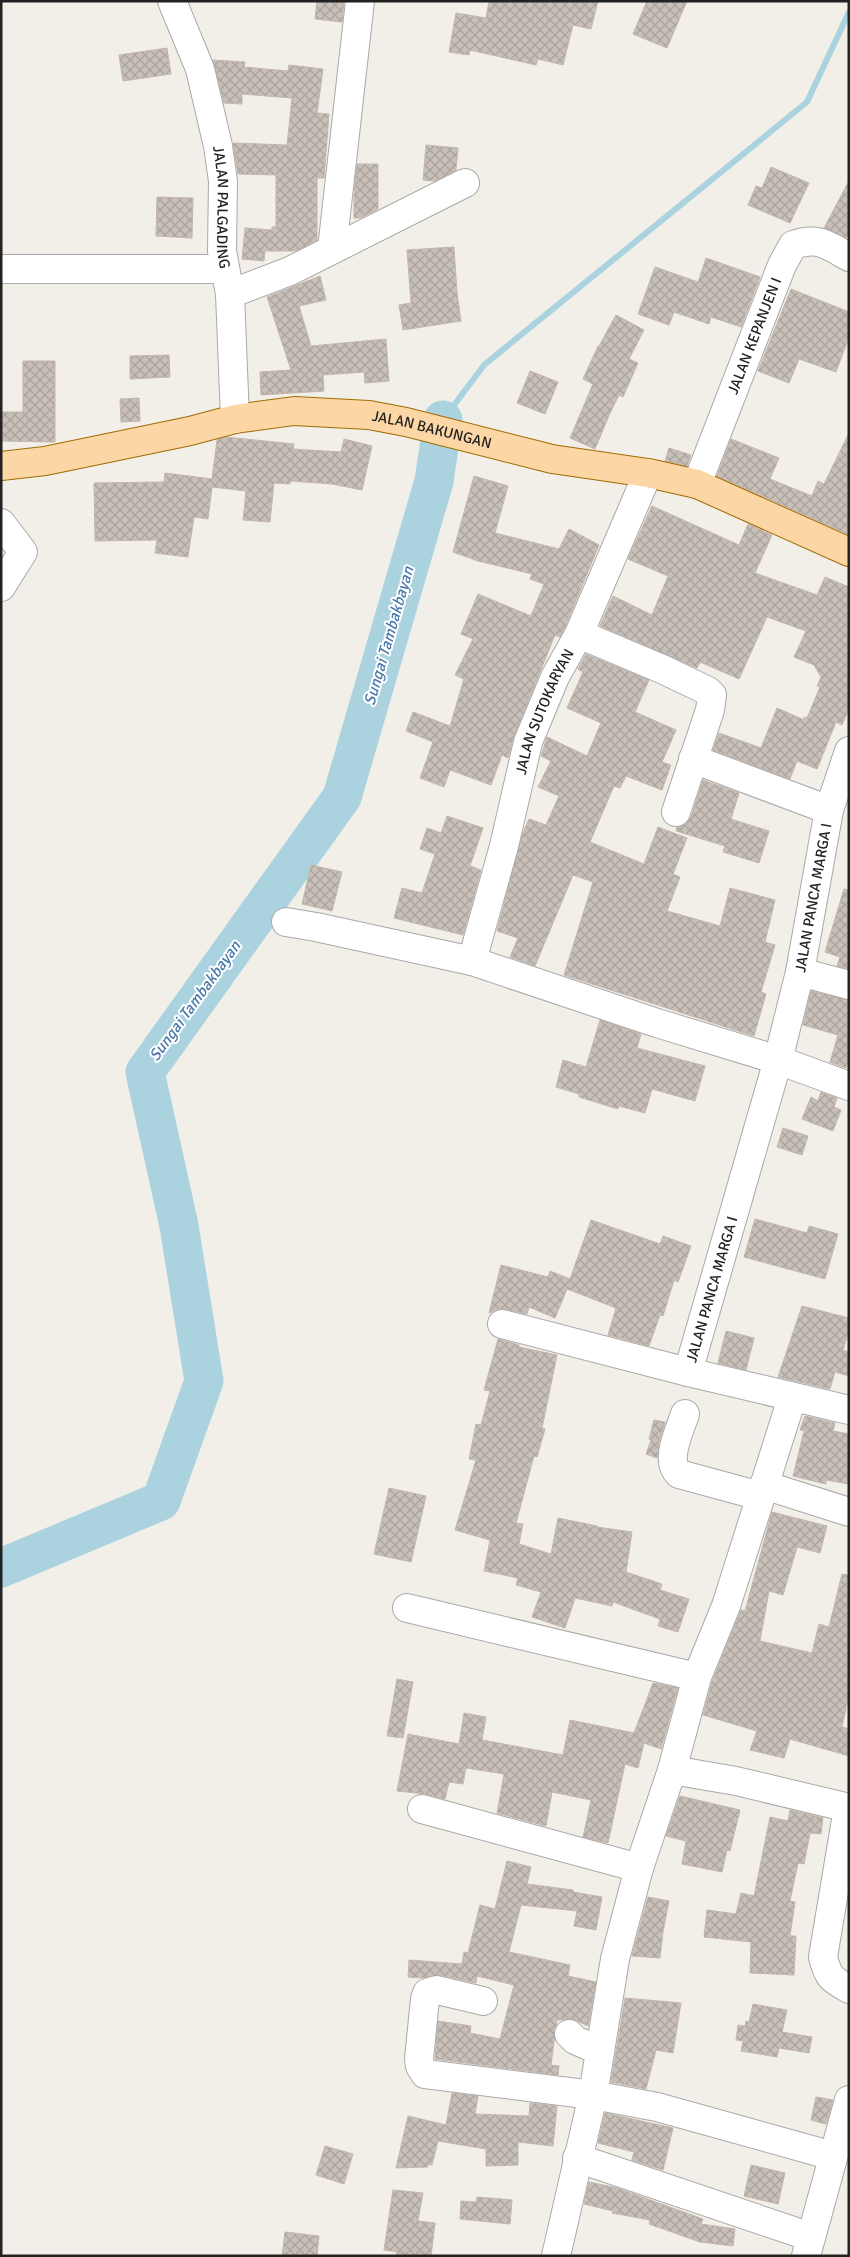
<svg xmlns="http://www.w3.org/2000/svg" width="850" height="2257" viewBox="0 0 850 2257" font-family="Signika,sans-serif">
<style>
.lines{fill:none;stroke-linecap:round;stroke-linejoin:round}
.stream{stroke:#aad3df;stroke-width:6}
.river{stroke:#aad3df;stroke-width:39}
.building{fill:url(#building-cross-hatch);stroke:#c4b6ab}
.minor-casing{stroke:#a9a9a9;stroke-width:30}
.major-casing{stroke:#a06b00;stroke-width:30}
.minor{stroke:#fff;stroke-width:28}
.major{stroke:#fcd6a4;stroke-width:28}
.labels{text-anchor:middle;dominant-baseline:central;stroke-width:4;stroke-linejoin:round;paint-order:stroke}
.street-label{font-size:15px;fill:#222;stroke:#fff}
.water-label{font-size:16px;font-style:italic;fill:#4a7aab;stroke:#fff}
</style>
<defs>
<pattern id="building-cross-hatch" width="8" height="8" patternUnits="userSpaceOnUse" patternTransform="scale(1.25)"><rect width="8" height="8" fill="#c7bfb8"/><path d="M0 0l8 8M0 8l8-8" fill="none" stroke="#aba49e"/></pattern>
</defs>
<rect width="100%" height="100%" fill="#f2efe9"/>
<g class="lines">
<path class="stream" d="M 443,420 L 484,365 L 807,102 L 849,12"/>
<path class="river" d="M 1,1568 L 161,1501 L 204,1381 L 179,1226 L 145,1072 L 342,797 L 434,481 L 443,420"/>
</g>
<g class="building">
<path d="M 317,1 L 344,1 L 342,22 L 315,19 Z"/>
<path d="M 489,1 L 598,1 L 591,29 L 573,25 L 563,65 L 538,59 L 536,65 L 470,50 L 469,55 L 449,52 L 456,13 L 486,18 Z"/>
<path d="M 647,1 L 687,1 L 667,48 L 633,34 Z"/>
<path d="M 167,48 L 171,74 L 123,81 L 119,55 Z"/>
<path d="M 213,60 L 245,62 L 244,67 L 288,71 L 289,65 L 323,69 L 317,113 L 329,114 L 324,178 L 317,178 L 317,240 L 296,251 L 265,251 L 264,261 L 242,259 L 245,228 L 272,230 L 272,227 L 276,227 L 276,175 L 238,174 L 233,143 L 287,145 L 292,98 L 242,94 L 242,104 L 224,103 Z"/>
<path d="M 426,145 L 458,148 L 456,170 L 435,181 L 423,180 Z"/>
<path d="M 357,164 L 378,164 L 378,209 L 360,218 L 354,218 L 354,194 Z"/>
<path d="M 771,167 L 809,183 L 790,223 L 748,205 L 756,186 L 762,188 Z"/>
<path d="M 849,181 L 849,233 L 846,238 L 824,228 Z"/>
<path d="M 157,197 L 193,198 L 192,238 L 156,236 Z"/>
<path d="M 454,247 L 457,293 L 461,321 L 403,330 L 399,305 L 411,303 L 407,250 Z"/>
<path d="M 706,258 L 760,277 L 741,327 L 711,317 L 709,324 L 674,312 L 669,325 L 638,314 L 655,267 L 698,282 Z"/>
<path d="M 320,276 L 326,300 L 299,306 L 311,346 L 386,339 L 389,381 L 365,383 L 364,372 L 323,375 L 324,391 L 261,395 L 260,372 L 291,370 L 267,297 Z"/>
<path d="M 791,289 L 849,312 L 849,337 L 836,372 L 799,359 L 789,383 L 758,371 Z"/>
<path d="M 616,315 L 644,330 L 629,359 L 638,363 L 623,397 L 619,395 L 610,413 L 595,449 L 570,438 L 593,384 L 583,379 L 598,346 L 599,346 Z"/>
<path d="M 169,355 L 170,377 L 130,379 L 130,356 Z"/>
<path d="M 23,361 L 55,361 L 55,442 L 1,441 L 1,412 L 23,412 Z"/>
<path d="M 530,371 L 558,382 L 545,414 L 517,403 Z"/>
<path d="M 139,398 L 140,421 L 121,422 L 120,399 Z"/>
<path d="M 849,433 L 849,535 L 717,476 L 731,439 L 779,458 L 770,479 L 812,496 L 818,481 L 824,484 Z"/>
<path d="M 226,437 L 294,444 L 293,449 L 341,452 L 344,439 L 372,446 L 362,490 L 332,484 L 290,481 L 290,484 L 274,483 L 270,522 L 243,520 L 246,491 L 212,487 L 208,519 L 194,517 L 188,557 L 155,553 L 157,540 L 95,541 L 94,483 L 164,482 L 165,473 L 212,479 L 217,440 Z"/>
<path d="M 669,448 L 691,455 L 687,466 L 665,461 Z"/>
<path d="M 474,476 L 508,486 L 495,533 L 559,549 L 569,529 L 599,545 L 565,627 L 560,637 L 555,635 L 514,736 L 508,758 L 502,755 L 491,785 L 450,770 L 444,787 L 420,778 L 433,742 L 406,731 L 413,712 L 450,726 L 464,679 L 455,675 L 473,639 L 461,634 L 478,594 L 531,616 L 544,584 L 530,579 L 532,574 L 478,561 L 453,552 Z"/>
<path d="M 652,506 L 739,545 L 748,524 L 772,535 L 755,573 L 817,595 L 825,577 L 849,587 L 849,709 L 842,725 L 836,722 L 817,769 L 797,761 L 790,779 L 713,750 L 719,733 L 761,748 L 777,708 L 804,720 L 804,717 L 807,718 L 820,687 L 817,686 L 821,677 L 814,665 L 794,657 L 806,631 L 767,617 L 739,679 L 700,662 L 697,668 L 600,626 L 613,596 L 652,615 L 668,576 L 628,559 Z"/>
<path d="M 586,654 L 649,680 L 635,712 L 676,730 L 662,762 L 671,765 L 662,790 L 626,776 L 620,788 L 614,786 L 590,842 L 644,864 L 658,827 L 687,838 L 673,874 L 680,877 L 667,911 L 720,926 L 730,888 L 775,900 L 765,942 L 775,945 L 761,992 L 766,994 L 754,1036 L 564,975 L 593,882 L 573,875 L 535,966 L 510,957 L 518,938 L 497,931 L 522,835 L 529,819 L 546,825 L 559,796 L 538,787 L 551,761 L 541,756 L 547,737 L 587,756 L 601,723 L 567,708 L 583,672 L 578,669 Z"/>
<path d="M 703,780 L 739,793 L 731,819 L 769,831 L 759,863 L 723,852 L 725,846 L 676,831 L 677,827 L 686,824 L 691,817 Z"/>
<path d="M 447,816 L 483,828 L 470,866 L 481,870 L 463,935 L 394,918 L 402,888 L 422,893 L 435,854 L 420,849 L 427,828 L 441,833 Z"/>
<path d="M 311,865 L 342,872 L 332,911 L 302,904 Z"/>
<path d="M 844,889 L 849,890 L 849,969 L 837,966 L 840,957 L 825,952 Z"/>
<path d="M 811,991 L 849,1000 L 849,1059 L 846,1068 L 830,1062 L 838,1035 L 803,1025 Z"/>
<path d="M 600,1020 L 641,1034 L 637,1048 L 705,1066 L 695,1101 L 652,1089 L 645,1113 L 619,1106 L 618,1109 L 579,1097 L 579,1094 L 556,1087 L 563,1060 L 586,1067 Z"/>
<path d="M 821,1092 L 837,1098 L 834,1107 L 841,1110 L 833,1131 L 802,1119 L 811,1097 L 818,1101 Z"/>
<path d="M 783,1128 L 808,1136 L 802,1155 L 777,1147 Z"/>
<path d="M 755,1219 L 807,1233 L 809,1226 L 838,1234 L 825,1279 L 744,1257 Z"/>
<path d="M 591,1220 L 660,1244 L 663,1236 L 691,1246 L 678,1282 L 674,1280 L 663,1316 L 660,1315 L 649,1346 L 608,1335 L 616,1308 L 567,1289 L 555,1318 L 529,1307 L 527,1314 L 505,1309 L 498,1309 L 489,1313 L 501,1265 L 548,1277 L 550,1271 L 570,1279 Z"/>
<path d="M 802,1306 L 849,1318 L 849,1331 L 843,1350 L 849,1352 L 849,1376 L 835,1372 L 830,1389 L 778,1377 Z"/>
<path d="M 726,1331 L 754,1338 L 746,1370 L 718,1363 Z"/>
<path d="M 498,1339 L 519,1345 L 519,1347 L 557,1355 L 542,1428 L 545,1429 L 537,1457 L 534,1456 L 516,1523 L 523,1524 L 519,1544 L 551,1554 L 558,1518 L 597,1526 L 597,1527 L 632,1532 L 626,1572 L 662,1584 L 660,1590 L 689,1599 L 678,1632 L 658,1626 L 660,1619 L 613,1602 L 612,1606 L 575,1598 L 565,1628 L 532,1617 L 541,1592 L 516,1585 L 518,1578 L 484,1571 L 490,1540 L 455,1530 L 476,1460 L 469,1459 L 476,1424 L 481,1425 L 490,1391 L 484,1390 Z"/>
<path d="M 805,1416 L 835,1423 L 833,1431 L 849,1434 L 849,1484 L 826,1480 L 826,1484 L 793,1476 L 804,1431 L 800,1430 Z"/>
<path d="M 654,1420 L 665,1422 L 659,1442 L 657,1458 L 646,1454 L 651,1440 L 649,1439 Z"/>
<path d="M 389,1488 L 426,1496 L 411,1562 L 374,1554 Z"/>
<path d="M 772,1512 L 827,1526 L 820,1553 L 797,1547 L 783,1595 L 769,1591 L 760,1641 L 812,1653 L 819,1624 L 829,1627 L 842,1574 L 849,1575 L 849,1695 L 842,1727 L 849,1729 L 849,1756 L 790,1739 L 784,1758 L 750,1750 L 757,1731 L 703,1715 L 712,1682 L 741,1610 L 745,1611 Z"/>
<path d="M 397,1679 L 413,1682 L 403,1738 L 387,1736 Z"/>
<path d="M 653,1683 L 678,1688 L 661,1749 L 644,1743 L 638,1768 L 625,1764 L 608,1843 L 583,1837 L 591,1800 L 552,1792 L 546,1826 L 497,1813 L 504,1774 L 466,1768 L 463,1784 L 449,1782 L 445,1799 L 426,1794 L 397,1791 L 408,1734 L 459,1744 L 464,1713 L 486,1717 L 482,1740 L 563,1755 L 570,1720 L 634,1733 Z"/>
<path d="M 680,1796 L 740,1810 L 730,1851 L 727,1850 L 722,1872 L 682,1864 L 686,1841 L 666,1836 Z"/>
<path d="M 790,1810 L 823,1818 L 821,1834 L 810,1833 L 804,1864 L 798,1863 L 790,1901 L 795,1902 L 790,1936 L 796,1936 L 794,1975 L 750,1973 L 751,1942 L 704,1937 L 707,1910 L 736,1914 L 741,1893 L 754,1896 L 770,1817 L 788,1821 Z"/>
<path d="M 507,1861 L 531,1867 L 527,1884 L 573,1890 L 573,1892 L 602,1897 L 596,1930 L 574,1926 L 577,1911 L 521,1905 L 509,1952 L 570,1965 L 568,1976 L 596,1982 L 588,2026 L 573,2019 L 557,2020 L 551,2065 L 559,2066 L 558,2075 L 435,2059 L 438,2021 L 471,2026 L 470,2033 L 500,2039 L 514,1985 L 477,1976 L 476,1983 L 440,1975 L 423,1978 L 408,1977 L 409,1960 L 462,1964 L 464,1952 L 468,1953 L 480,1905 L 495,1909 Z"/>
<path d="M 648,1897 L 669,1901 L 663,1932 L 660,1958 L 632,1956 Z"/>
<path d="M 625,1998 L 681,2003 L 673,2053 L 656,2050 L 646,2089 L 611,2082 Z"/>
<path d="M 753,2004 L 787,2010 L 782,2032 L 812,2037 L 809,2053 L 779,2048 L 777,2057 L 741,2051 L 743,2041 L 736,2040 L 738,2025 L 745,2026 L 746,2021 L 749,2022 Z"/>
<path d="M 452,2093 L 478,2096 L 475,2114 L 529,2116 L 530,2103 L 557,2106 L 553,2146 L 518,2142 L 518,2165 L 486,2166 L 486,2149 L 438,2141 L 432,2165 L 428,2164 L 428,2167 L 396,2168 L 408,2116 L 446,2125 Z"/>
<path d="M 816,2097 L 833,2100 L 826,2124 L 811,2120 Z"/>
<path d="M 605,2113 L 673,2128 L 663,2170 L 632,2160 L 634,2152 L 598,2143 Z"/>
<path d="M 325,2146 L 353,2154 L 344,2184 L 316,2175 Z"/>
<path d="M 751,2165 L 785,2173 L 778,2204 L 744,2196 Z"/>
<path d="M 589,2182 L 617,2188 L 703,2219 L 701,2224 L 735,2229 L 733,2246 L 700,2242 L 649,2224 L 650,2220 L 612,2213 L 613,2211 L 584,2204 Z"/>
<path d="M 393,2190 L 423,2193 L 418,2221 L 435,2223 L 431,2256 L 396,2256 L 397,2252 L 384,2250 Z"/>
<path d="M 477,2197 L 512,2200 L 510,2224 L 460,2219 L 461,2201 L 476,2202 Z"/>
<path d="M 285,2232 L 319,2236 L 317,2256 L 282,2256 Z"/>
</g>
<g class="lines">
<defs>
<g id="minor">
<path id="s1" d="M 172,1 L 200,69 L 218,146 L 223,181 L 222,251 L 230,294 L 235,419"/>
<path d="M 332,249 L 360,1"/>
<path d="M 1,269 L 224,269"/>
<path d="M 230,294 L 290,271 L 465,183"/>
<path id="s2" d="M 697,484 L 782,265 L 793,245 C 818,236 827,245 849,257"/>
<path d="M 1,523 L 23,552 L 1,587"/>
<path d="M 579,634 L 662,669 L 708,691 L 712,695 L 710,710 L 676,812"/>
<path d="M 693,759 L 829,810"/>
<path d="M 286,922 L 316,927 L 472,961 L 657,1023 L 778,1060 L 849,1086"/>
<path id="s3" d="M 472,961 L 504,846 L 528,742 L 555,677 L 579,634 L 648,473"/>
<path d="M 800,972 L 849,985"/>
<path d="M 502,1324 L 688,1372 L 849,1410"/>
<path id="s4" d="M 688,1372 L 778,1060 L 800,972 L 829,810 L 849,751"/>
<path d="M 685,1414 C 680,1430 664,1460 679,1474 L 760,1496"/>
<path d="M 764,1485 L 849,1512"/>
<path d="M 407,1608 L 697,1677"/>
<path d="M 672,1770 L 736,1781 L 849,1808"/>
<path d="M 848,1808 L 823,1957 C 828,1977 831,1979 849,1989"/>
<path d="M 422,1809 L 639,1868"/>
<path d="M 483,2001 L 437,1990 L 427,1993 L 425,1999 L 419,2059 L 420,2066 L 425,2074 L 593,2095 L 657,2107 L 833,2156"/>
<path d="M 569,2034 L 575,2040 L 600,2051"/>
<path d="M 577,2158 L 811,2237"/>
<path d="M 556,2256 L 593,2095 L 615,1959 L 639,1868 L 672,1770 L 697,1677 L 726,1606 L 792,1398"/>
<path d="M 806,2256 L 849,2100"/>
</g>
<g id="major">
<path id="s5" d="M 1,466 L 45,461 L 190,431 L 235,419 L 294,411 L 369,415 L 406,422 L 552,459 L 648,473 L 697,484 L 849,552"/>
</g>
</defs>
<use href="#minor" class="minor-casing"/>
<use href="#major" class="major-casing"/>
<use href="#minor" class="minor"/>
<use href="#major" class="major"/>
</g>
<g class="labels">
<g class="street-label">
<text stroke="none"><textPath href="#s1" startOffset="214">JALAN PALGADING</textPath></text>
<text stroke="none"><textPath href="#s2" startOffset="159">JALAN KEPANJEN I</textPath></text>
<text stroke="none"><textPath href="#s5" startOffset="438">JALAN BAKUNGAN</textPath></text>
<text stroke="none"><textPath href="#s3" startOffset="260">JALAN SUTOKARYAN</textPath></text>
<text stroke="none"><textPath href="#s4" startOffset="491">JALAN PANCA MARGA I</textPath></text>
<text stroke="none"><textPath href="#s4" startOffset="86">JALAN PANCA MARGA I</textPath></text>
</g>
<g class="water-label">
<text transform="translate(389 636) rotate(-74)">Sungai Tambakbayan</text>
<text transform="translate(195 1001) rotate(-54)">Sungai Tambakbayan</text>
</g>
</g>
<rect width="850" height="2257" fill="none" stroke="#222222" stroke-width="5"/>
</svg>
